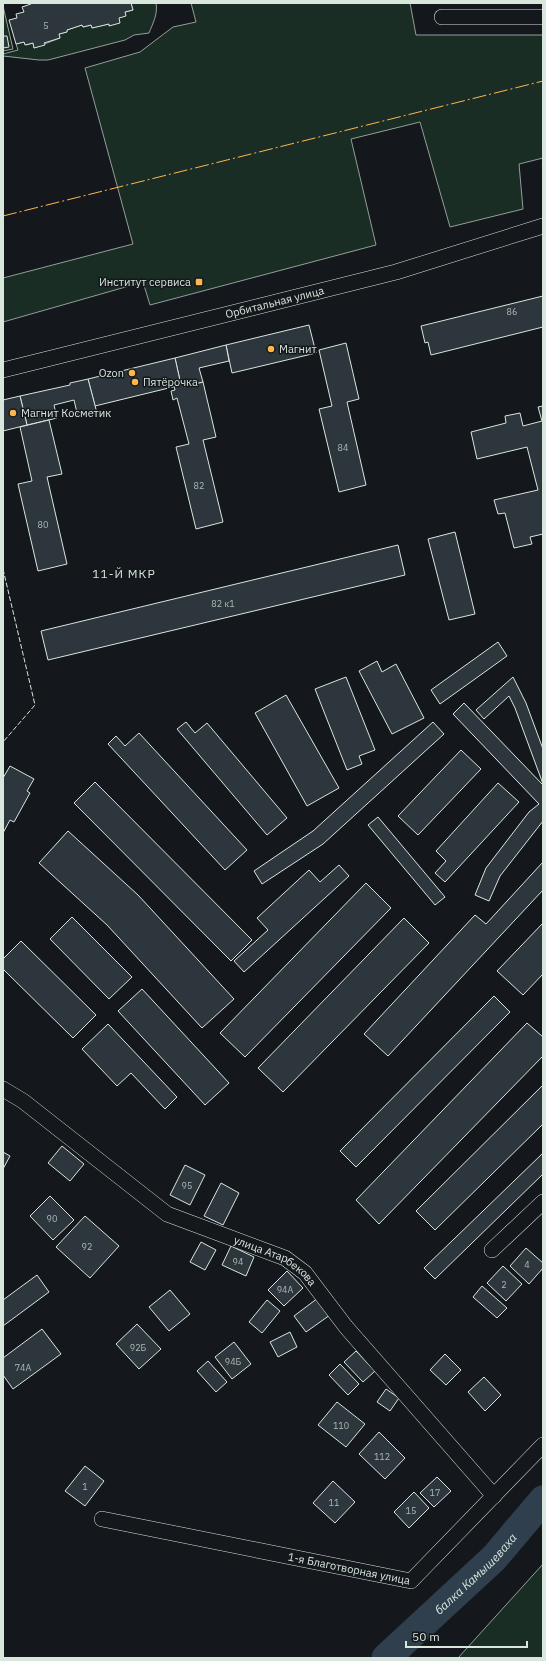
<svg xmlns="http://www.w3.org/2000/svg" width="546" height="1661" viewBox="0 0 546 1661" font-family="'IBM Plex Sans',sans-serif">
<style>
.green{fill:#1a2d24;stroke:#939e99}
.lines{fill:none;stroke-linecap:round;stroke-linejoin:round}
.river{stroke:#2f3f4d;stroke-width:29}
.building{fill:#2c363c;stroke:#d8e6dc}
.street-casing{stroke:#d8e6dc;stroke-width:16}
.street{stroke:#14181c;stroke-width:15}
.fence{stroke:#d8e6dc;stroke-width:1;stroke-dasharray:5 2;stroke-linecap:butt}
.power{stroke:#ffb74d;stroke-width:1;stroke-dasharray:14 3 2 3;stroke-linecap:butt}
.poi-dot{fill:#ffb74d;stroke:#14181c;stroke-width:1.5}
.labels{text-anchor:middle;dominant-baseline:central;stroke-width:3;stroke-linejoin:round;paint-order:stroke}
.number-label{font-size:9px;fill:#adbab4}
.poi-label{font-size:11px;fill:#d8e6dc;stroke:#14181c;text-anchor:start}
.street-label{font-size:11px;fill:#d8e6dc;stroke:#14181c}
.neighbourhood-label{font-size:12px;letter-spacing:1px;fill:#d8e6dc;stroke:#14181c}
.water-label{font-size:12px;font-style:italic;fill:#d8e6dc;stroke:#14181c}
</style>
<rect width="100%" height="100%" fill="#14181c"/>
<g class="green">
<path d="M 131,3 L 156,3 C 158,14 153,23 149,33 L 134,35 L 125,40 L 48,60 L 39,60 L 3,56 L 3,54 L 18,50 L 16,44 L 24,42 L 26,45 L 33,43 L 34,48 L 60,38 L 59,34 L 67,32 L 67,30 L 82,25 L 83,27 L 91,25 L 92,28 L 109,24 L 110,26 L 125,12 L 133,10 Z"/>
<path d="M 191,3 L 410,3 L 416,35 L 543,35 L 543,158 L 519,164 L 523,209 L 450,227 L 420,122 L 351,139 L 376,245 L 150,305 L 143,282 L 3,322 L 3,278 L 133,244 L 85,68 L 140,52 L 173,27 L 196,22 Z"/>
<path d="M 3,6 L 13,49 L 3,51 Z"/>
<path d="M 543,1564 L 543,1658 L 458,1658 Z"/>
</g>
<g class="lines">
<path class="river" id="s1" d="M 386,1658 L 494,1558 L 543,1500"/>
</g>
<g class="building">
<path d="M 31,3 L 131,3 L 133,10 L 125,12 L 126,16 L 119,18 L 120,23 L 109,26 L 109,24 L 92,28 L 91,25 L 83,27 L 82,25 L 67,30 L 67,32 L 59,34 L 60,38 L 44,43 L 45,45 L 34,48 L 33,43 L 25,45 L 24,42 L 16,44 L 9,20 L 17,18 L 16,14 L 24,12 L 22,7 L 31,4 Z"/>
<path d="M 3,36 L 7,36 L 9,47 L 3,48 Z"/>
<path d="M 543,296 L 543,327 L 431,355 L 428,342 L 425,343 L 421,326 Z"/>
<path d="M 309,325 L 316,353 L 232,373 L 226,345 Z"/>
<path d="M 346,343 L 359,399 L 347,402 L 366,485 L 339,492 L 319,409 L 332,406 L 319,350 Z"/>
<path d="M 226,345 L 229,361 L 199,368 L 203,382 L 184,387 L 184,384 L 181,385 L 175,358 Z"/>
<path d="M 175,358 L 181,385 L 95,406 L 88,379 Z"/>
<path d="M 88,379 L 97,413 L 78,417 L 74,400 L 54,405 L 57,418 L 27,425 L 20,396 L 70,385 L 70,383 Z"/>
<path d="M 203,382 L 216,437 L 203,440 L 223,522 L 196,529 L 176,447 L 189,444 L 177,398 L 173,400 L 171,391 L 175,390 L 174,386 L 184,384 L 184,387 Z"/>
<path d="M 20,396 L 27,425 L 3,431 L 3,400 Z"/>
<path d="M 543,406 L 543,534 L 530,537 L 532,544 L 514,548 L 505,513 L 498,514 L 494,500 L 538,490 L 527,447 L 477,459 L 471,432 L 506,423 L 505,416 L 520,413 L 523,426 L 542,421 L 538,407 Z"/>
<path d="M 49,420 L 62,474 L 47,477 L 67,564 L 38,571 L 18,484 L 32,481 L 20,427 Z"/>
<path d="M 455,532 L 475,614 L 449,620 L 428,539 Z"/>
<path d="M 398,545 L 405,575 L 48,660 L 41,631 Z"/>
<path d="M 498,642 L 507,656 L 440,704 L 431,690 Z"/>
<path d="M 377,661 L 382,672 L 396,664 L 424,718 L 392,734 L 359,671 Z"/>
<path d="M 346,677 L 375,750 L 359,756 L 362,764 L 347,770 L 315,689 Z"/>
<path d="M 513,677 L 526,703 L 543,749 L 543,784 L 515,708 L 509,696 L 484,719 L 476,710 Z"/>
<path d="M 286,695 L 339,788 L 307,806 L 255,713 Z"/>
<path d="M 464,703 L 543,785 L 543,821 L 500,876 L 489,901 L 475,895 L 486,868 L 529,812 L 539,804 L 453,714 Z"/>
<path d="M 186,722 L 195,733 L 207,723 L 287,818 L 267,835 L 177,729 Z"/>
<path d="M 433,722 L 444,734 L 323,844 L 262,884 L 254,871 L 313,831 Z"/>
<path d="M 139,733 L 247,850 L 225,870 L 108,744 L 116,736 L 125,746 Z"/>
<path d="M 461,750 L 481,769 L 418,835 L 398,816 Z"/>
<path d="M 10,766 L 34,779 L 27,791 L 30,793 L 14,822 L 10,820 L 3,833 L 3,778 Z"/>
<path d="M 95,782 L 252,940 L 231,961 L 74,803 Z"/>
<path d="M 498,783 L 519,802 L 445,882 L 435,873 L 446,861 L 436,851 Z"/>
<path d="M 378,817 L 445,897 L 435,905 L 368,825 Z"/>
<path d="M 68,831 L 138,895 L 234,999 L 202,1028 L 107,925 L 39,863 Z"/>
<path d="M 543,862 L 543,890 L 388,1056 L 364,1034 L 475,915 L 486,924 Z"/>
<path d="M 339,865 L 349,876 L 244,972 L 234,961 L 268,930 L 257,918 L 309,870 L 320,882 Z"/>
<path d="M 366,883 L 391,908 L 245,1057 L 220,1033 Z"/>
<path d="M 72,917 L 132,977 L 109,999 L 50,939 Z"/>
<path d="M 404,918 L 429,943 L 283,1092 L 258,1068 Z"/>
<path d="M 543,923 L 543,974 L 523,995 L 497,971 Z"/>
<path d="M 21,941 L 96,1015 L 73,1038 L 3,969 L 3,959 Z"/>
<path d="M 142,989 L 229,1083 L 205,1105 L 118,1011 Z"/>
<path d="M 494,996 L 510,1012 L 356,1167 L 340,1151 Z"/>
<path d="M 527,1023 L 543,1037 L 543,1056 L 379,1224 L 356,1200 Z"/>
<path d="M 108,1024 L 177,1097 L 165,1109 L 131,1073 L 117,1086 L 82,1049 Z"/>
<path d="M 543,1085 L 543,1124 L 435,1230 L 416,1211 Z"/>
<path d="M 62,1146 L 84,1164 L 70,1181 L 48,1163 Z"/>
<path d="M 3,1152 L 10,1156 L 3,1169 Z"/>
<path d="M 543,1153 L 543,1174 L 435,1279 L 424,1268 Z"/>
<path d="M 185,1165 L 205,1175 L 190,1205 L 170,1195 Z"/>
<path d="M 221,1183 L 239,1193 L 223,1225 L 204,1216 Z"/>
<path d="M 50,1196 L 74,1220 L 53,1240 L 30,1216 Z"/>
<path d="M 85,1216 L 119,1246 L 90,1278 L 56,1247 Z"/>
<path d="M 201,1242 L 216,1250 L 205,1270 L 190,1262 Z"/>
<path d="M 231,1246 L 254,1257 L 246,1276 L 222,1265 Z"/>
<path d="M 526,1248 L 543,1263 L 543,1268 L 529,1284 L 510,1266 Z"/>
<path d="M 503,1266 L 522,1284 L 506,1301 L 487,1283 Z"/>
<path d="M 287,1271 L 303,1288 L 284,1306 L 268,1290 Z"/>
<path d="M 37,1275 L 49,1292 L 3,1326 L 3,1300 Z"/>
<path d="M 482,1286 L 507,1308 L 497,1318 L 473,1297 Z"/>
<path d="M 170,1290 L 190,1314 L 169,1331 L 149,1307 Z"/>
<path d="M 318,1298 L 330,1315 L 306,1332 L 294,1316 Z"/>
<path d="M 267,1300 L 280,1311 L 262,1333 L 249,1322 Z"/>
<path d="M 137,1324 L 161,1349 L 139,1369 L 116,1344 Z"/>
<path d="M 42,1329 L 61,1354 L 13,1389 L 3,1375 L 3,1358 Z"/>
<path d="M 290,1332 L 297,1347 L 278,1357 L 270,1342 Z"/>
<path d="M 234,1342 L 251,1364 L 232,1379 L 215,1357 Z"/>
<path d="M 356,1351 L 375,1371 L 363,1382 L 344,1362 Z"/>
<path d="M 445,1354 L 461,1370 L 446,1385 L 430,1370 Z"/>
<path d="M 208,1361 L 227,1382 L 216,1392 L 197,1371 Z"/>
<path d="M 340,1364 L 359,1384 L 348,1395 L 329,1375 Z"/>
<path d="M 484,1377 L 501,1395 L 485,1411 L 468,1392 Z"/>
<path d="M 386,1389 L 399,1398 L 390,1411 L 377,1402 Z"/>
<path d="M 337,1402 L 365,1424 L 346,1447 L 318,1425 Z"/>
<path d="M 379,1432 L 405,1458 L 385,1479 L 359,1454 Z"/>
<path d="M 85,1466 L 104,1481 L 85,1506 L 65,1491 Z"/>
<path d="M 437,1477 L 451,1491 L 434,1507 L 420,1493 Z"/>
<path d="M 333,1481 L 355,1502 L 335,1523 L 313,1503 Z"/>
<path d="M 414,1492 L 429,1508 L 409,1528 L 394,1512 Z"/>
</g>
<g class="lines">
<defs>
<g id="street">
<path d="M 442,17 L 543,17"/>
<path id="s2" d="M 3,370 L 396,272 L 543,226"/>
<path id="s3" d="M 3,1089 L 23,1101 L 167,1214 L 285,1258 L 305,1273 L 346,1327 L 494,1496"/>
<path d="M 492,1250 L 543,1202"/>
<path id="s4" d="M 102,1519 L 411,1581 L 543,1445"/>
</g>
</defs>
<use href="#street" class="street-casing"/>
<use href="#street" class="street"/>
<path class="fence" d="M 3,569 L 35,705 L 3,742"/>
<path class="power" d="M 3,216 L 543,81"/>
</g>
<g class="poi-dot">
<rect x="195" y="278" width="8" height="8" rx="2"/>
<circle cx="271" cy="349" r="4"/>
<circle cx="132" cy="373" r="4"/>
<circle cx="135" cy="382" r="4"/>
<circle cx="13" cy="413" r="4"/>
</g>
<g class="labels">
<g class="number-label">
<text x="46" y="25">5</text>
<text x="512" y="311">86</text>
<text x="343" y="447">84</text>
<text x="199" y="485">82</text>
<text x="43" y="524">80</text>
<text x="223" y="603">82 к1</text>
<text x="187" y="1185">95</text>
<text x="52" y="1218">90</text>
<text x="87" y="1246">92</text>
<text x="238" y="1261">94</text>
<text x="527" y="1264">4</text>
<text x="504" y="1284">2</text>
<text x="285" y="1289">94А</text>
<text x="138" y="1347">92Б</text>
<text x="233" y="1361">94Б</text>
<text x="23" y="1367">74А</text>
<text x="341" y="1425">110</text>
<text x="382" y="1456">112</text>
<text x="85" y="1486">1</text>
<text x="435" y="1492">17</text>
<text x="334" y="1502">11</text>
<text x="411" y="1510">15</text>
</g>
<g class="poi-label">
<text x="191" y="282" text-anchor="end">Институт сервиса</text>
<text x="279" y="349">Магнит</text>
<text x="124" y="373" text-anchor="end">Ozon</text>
<text x="143" y="382">Пятёрочка</text>
<text x="21" y="413">Магнит Косметик</text>
</g>
<g class="street-label">
<text stroke="none"><textPath href="#s2" startOffset="280">Орбитальная улица</textPath></text>
<text stroke="none"><textPath href="#s3" startOffset="325">улица Атарбекова</textPath></text>
<text stroke="none"><textPath href="#s4" startOffset="252">1-я Благотворная улица</textPath></text>
</g>
<g class="neighbourhood-label">
<text x="124" y="573">11-Й МКР</text>
</g>
<g class="water-label">
<text stroke="none"><textPath href="#s1" startOffset="123">балка Камышеваха</textPath></text>
</g>
</g>
<rect width="546" height="1661" fill="none" stroke="#d8e6dc" stroke-width="8"/>
<path d="M406 1641v6h121v-6" fill="none" stroke="#d8e6dc" stroke-width="2"/>
<text x="412" y="1641" font-size="12" fill="#d8e6dc" stroke="#14181c" stroke-width="3" paint-order="stroke">50 m</text>
</svg>
